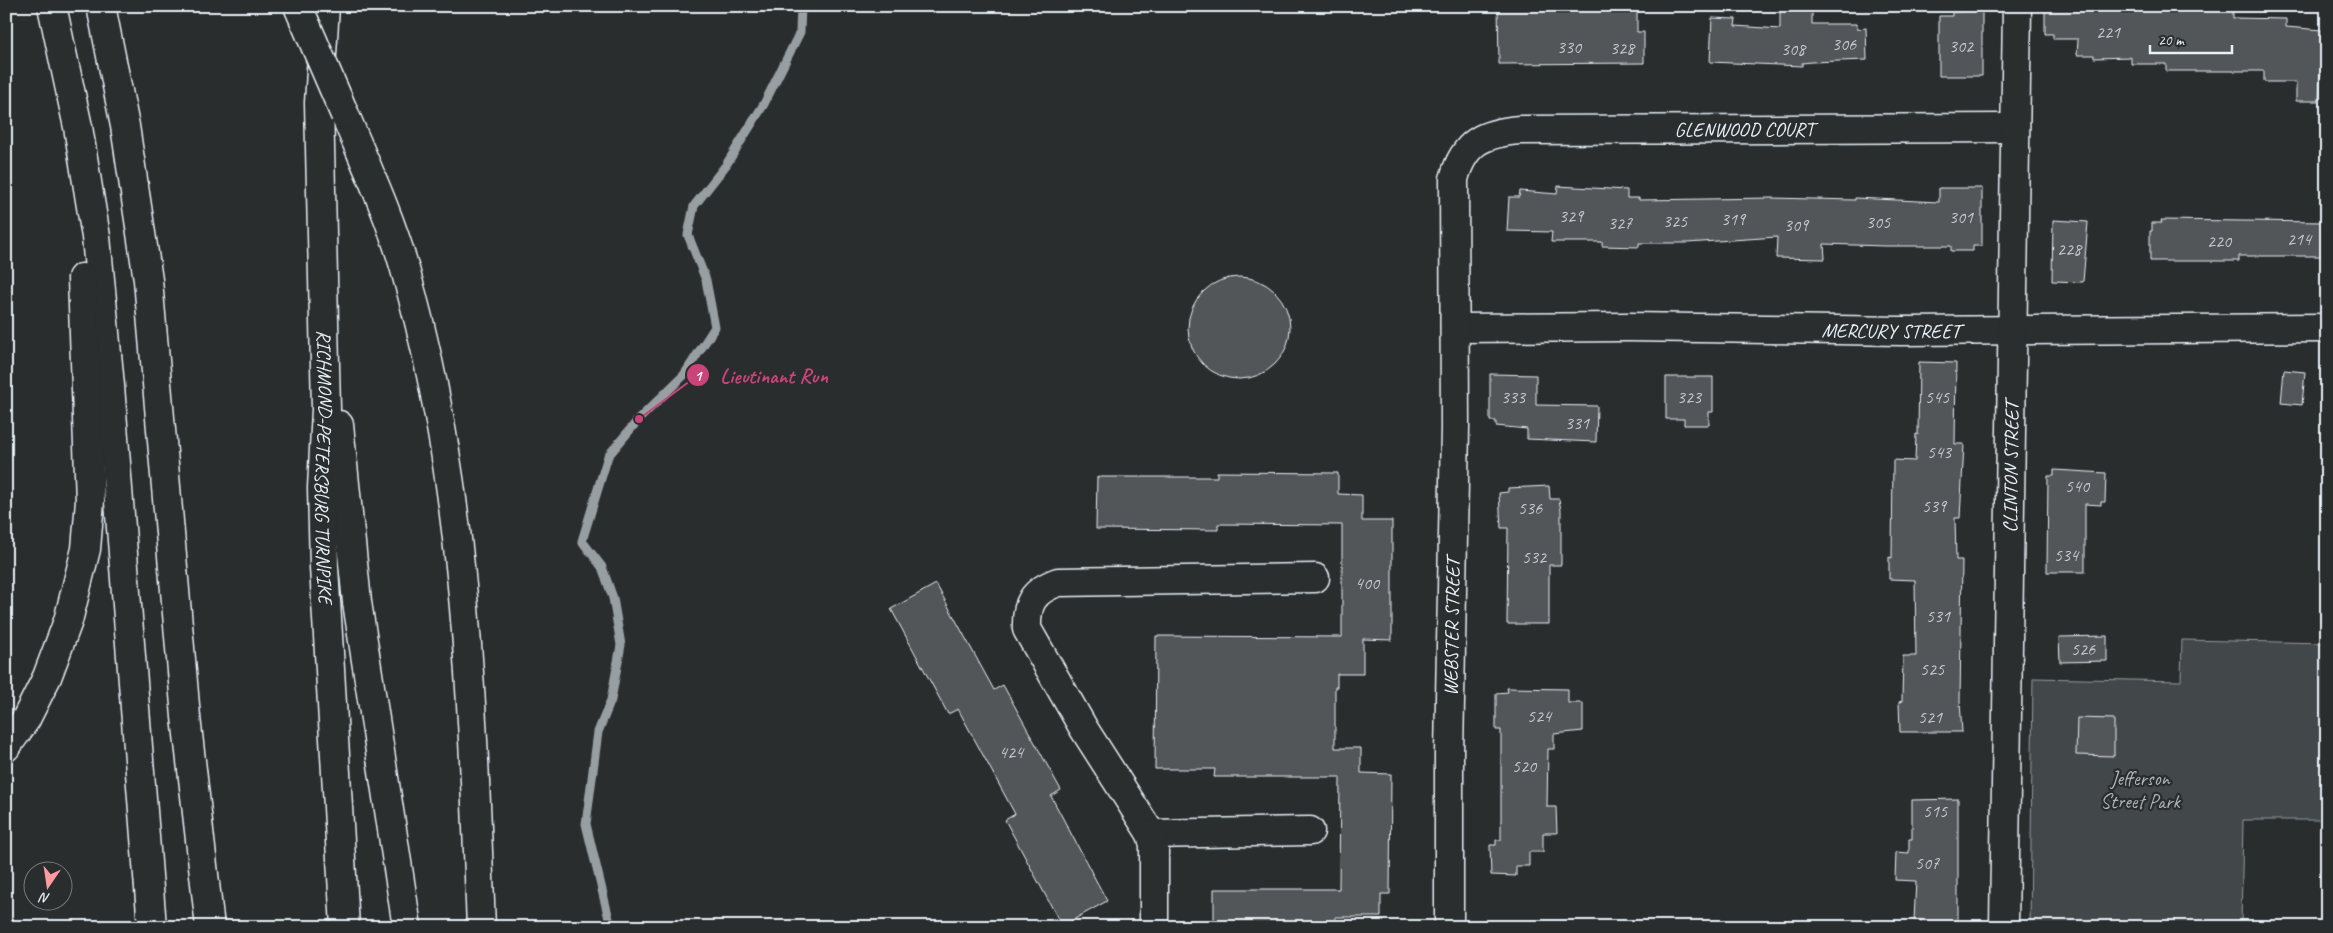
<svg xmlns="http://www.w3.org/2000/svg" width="2333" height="933" viewBox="0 0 2333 933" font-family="Caveat,sans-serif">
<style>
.green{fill:#424648;stroke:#959ca0}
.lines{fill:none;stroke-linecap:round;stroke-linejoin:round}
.stream{stroke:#989fa3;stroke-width:9}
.building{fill:#535759;stroke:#e8f1f8}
.minor-casing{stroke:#e8f1f8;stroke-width:31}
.highway-casing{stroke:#e8f1f8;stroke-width:31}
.minor{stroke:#2a2d2e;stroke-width:28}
.highway{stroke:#2a2d2e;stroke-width:28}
.highway-bridge-casing{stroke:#e8f1f8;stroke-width:31;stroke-linecap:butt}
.highway-bridge{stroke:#2a2d2e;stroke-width:28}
.labels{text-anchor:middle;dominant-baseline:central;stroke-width:4.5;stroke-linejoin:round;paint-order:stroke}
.number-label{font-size:18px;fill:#c3cad0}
.street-label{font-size:20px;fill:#e8f1f8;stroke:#2a2d2e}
.park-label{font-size:20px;fill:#aeb5ba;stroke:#2a2d2e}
.leader{fill:none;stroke:#ca437a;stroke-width:2}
.callout-dot{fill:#ca437a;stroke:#2a2d2e;stroke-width:2}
.mark-label{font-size:15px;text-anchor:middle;font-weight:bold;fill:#fff}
.callout-label{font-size:21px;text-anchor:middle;font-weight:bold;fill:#ca437a;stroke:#2a2d2e;stroke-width:4.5;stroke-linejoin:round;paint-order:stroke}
</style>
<rect width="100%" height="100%" fill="#2a2d2e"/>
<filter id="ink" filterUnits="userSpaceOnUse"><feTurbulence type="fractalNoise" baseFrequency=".02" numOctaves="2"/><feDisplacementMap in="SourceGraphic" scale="10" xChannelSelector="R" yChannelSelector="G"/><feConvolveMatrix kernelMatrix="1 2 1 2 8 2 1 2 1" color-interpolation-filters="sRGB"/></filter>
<g filter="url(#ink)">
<path class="green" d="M 2182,640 L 2327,643 L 2327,820 L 2243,820 L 2241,927 L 2030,927 L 2033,678 L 2181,681 Z"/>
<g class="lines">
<path class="stream" d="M 611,927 L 586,824 L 598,732 L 611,700 L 621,645 L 613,598 L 602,567 L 582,541 L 608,456 L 639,419 L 684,375 L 715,327 L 706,280 L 688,235 L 694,206 L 726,165 L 764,104 L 800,32 L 801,6"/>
</g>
<g class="building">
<path d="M 1498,6 L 1637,6 L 1637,32 L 1644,32 L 1644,63 L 1499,64 Z"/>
<path d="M 1780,6 L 1812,6 L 1812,24 L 1857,24 L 1857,29 L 1866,28 L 1867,60 L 1812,62 L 1802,63 L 1802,66 L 1710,62 L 1712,18 L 1736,19 L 1735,26 L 1780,29 Z"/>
<path d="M 2045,6 L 2193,6 L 2193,10 L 2233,10 L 2233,18 L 2286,19 L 2286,27 L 2322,30 L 2321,47 L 2327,47 L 2327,75 L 2320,75 L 2319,101 L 2296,101 L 2296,82 L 2264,82 L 2264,71 L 2166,71 L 2166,64 L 2131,64 L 2131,57 L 2094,58 L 2094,55 L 2077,55 L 2078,39 L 2053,39 L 2053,34 L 2045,34 Z"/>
<path d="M 1982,11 L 1982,76 L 1939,76 L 1939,16 L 1952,16 L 1952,12 Z"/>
<path d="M 1558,186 L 1627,190 L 1627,198 L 1639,198 L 1639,200 L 1772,198 L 1855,200 L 1855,198 L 1939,202 L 1939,188 L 1982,188 L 1982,246 L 1973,246 L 1973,251 L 1951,251 L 1951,246 L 1884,246 L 1824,244 L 1825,259 L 1776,258 L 1777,237 L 1687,243 L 1639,243 L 1639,247 L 1602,246 L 1602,242 L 1551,242 L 1552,232 L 1507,231 L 1509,197 L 1519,197 L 1520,191 L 1557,194 Z"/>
<path d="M 2053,220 L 2088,222 L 2083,282 L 2052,281 Z"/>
<path d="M 2161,220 L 2325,222 L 2325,256 L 2239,256 L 2239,261 L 2150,261 L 2150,231 L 2152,231 L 2152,223 L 2162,223 Z"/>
<circle cx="1239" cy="328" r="51"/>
<path d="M 1919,362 L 1956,363 L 1955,444 L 1964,444 L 1960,518 L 1955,518 L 1956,560 L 1962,560 L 1960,701 L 1962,732 L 1900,732 L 1899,702 L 1902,701 L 1903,656 L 1916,656 L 1915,580 L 1889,579 L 1889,557 L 1892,558 L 1893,460 L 1915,461 L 1916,434 L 1918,435 Z"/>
<path d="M 2284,370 L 2305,372 L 2302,405 L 2281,403 Z"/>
<path d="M 1490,374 L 1536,375 L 1536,405 L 1597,406 L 1596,442 L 1527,439 L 1527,429 L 1496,426 L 1496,421 L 1490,421 Z"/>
<path d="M 1666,377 L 1713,377 L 1713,412 L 1709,412 L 1709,425 L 1684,425 L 1684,419 L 1666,419 Z"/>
<path d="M 2054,470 L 2106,473 L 2105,502 L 2101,502 L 2101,505 L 2085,504 L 2085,572 L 2047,572 L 2048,476 L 2054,476 Z"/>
<path d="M 1217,472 L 1338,473 L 1338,494 L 1362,495 L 1362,521 L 1392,521 L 1392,640 L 1363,639 L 1363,674 L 1337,674 L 1337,687 L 1335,687 L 1335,748 L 1361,748 L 1361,773 L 1391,774 L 1390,894 L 1381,894 L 1381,917 L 1335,917 L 1335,927 L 1214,927 L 1214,889 L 1339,889 L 1340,777 L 1214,777 L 1215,769 L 1155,769 L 1156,636 L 1342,637 L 1342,525 L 1218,524 L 1218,530 L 1096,529 L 1097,477 L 1217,477 Z"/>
<path d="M 1549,486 L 1550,499 L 1559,499 L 1561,511 L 1561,565 L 1549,565 L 1549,624 L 1507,624 L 1508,528 L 1501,528 L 1499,493 L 1508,492 L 1508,488 Z"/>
<path d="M 936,584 L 994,690 L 1003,685 L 1061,790 L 1051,796 L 1107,901 L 1062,926 L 1005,820 L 1015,814 L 958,709 L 948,714 L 891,609 Z"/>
<path d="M 2107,636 L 2107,661 L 2060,662 L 2059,637 Z"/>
<path d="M 1507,688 L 1568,689 L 1568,703 L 1583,703 L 1583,731 L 1554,734 L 1554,749 L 1548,749 L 1547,807 L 1556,807 L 1557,833 L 1543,833 L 1543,852 L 1529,852 L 1529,866 L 1516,866 L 1516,876 L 1491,875 L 1490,845 L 1496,845 L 1496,840 L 1501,840 L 1501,730 L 1496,730 L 1496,693 L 1508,692 Z"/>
<path d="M 2077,718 L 2114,719 L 2114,756 L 2076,755 Z"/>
<path d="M 1958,799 L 1958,927 L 1921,927 L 1921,920 L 1914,920 L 1916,881 L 1895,880 L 1896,852 L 1909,853 L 1909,839 L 1912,839 L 1912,800 Z"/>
</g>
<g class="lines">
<defs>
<g id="minor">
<path id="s1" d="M 1455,328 L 1628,327 L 1901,331 L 2327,328"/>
<path d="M 1310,831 L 1151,834 L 1084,729 L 1027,629 C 1026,603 1033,591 1058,582 L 1315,578"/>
<path d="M 1151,834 L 1154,845 L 1154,927"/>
<path id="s2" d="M 1449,927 L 1449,754 L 1455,427 L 1454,179 C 1464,142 1483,133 1520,130 L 2014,128"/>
<path id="s3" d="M 2004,927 L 2017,6"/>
</g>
<g id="highway">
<path d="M 52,6 L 78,127 L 96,237 L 110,386 L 152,927"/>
<path d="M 101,6 L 125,126 L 148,280 L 186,717 L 210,927"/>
<path id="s4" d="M 325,6 L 319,103 L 326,409 L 322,488 L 324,567 L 345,927"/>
<path d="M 345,115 C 366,165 389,214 404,266 C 467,481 472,705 481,927"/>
<path d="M 339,425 L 357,602 L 407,927"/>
<path d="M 6,747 L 26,719 L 47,677 L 68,621 L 86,549 L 90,501 L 82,278"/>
</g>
</defs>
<use href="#minor" class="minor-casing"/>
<use href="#highway" class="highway-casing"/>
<use href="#minor" class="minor"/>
<use href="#highway" class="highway"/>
<defs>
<path id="highway-bridge" d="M 298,6 L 345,115"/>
</defs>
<use href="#highway-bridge" class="highway-bridge-casing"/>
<use href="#highway-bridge" class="highway-bridge"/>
</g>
</g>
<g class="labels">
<g class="number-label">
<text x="2108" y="32">221</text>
<text x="1844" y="44">306</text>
<text x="1961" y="46">302</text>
<text x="1569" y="47">330</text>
<text x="1622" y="48">328</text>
<text x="1793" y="49">308</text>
<text x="1571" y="216">329</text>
<text x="1961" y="217">301</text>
<text x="1733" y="219">319</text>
<text x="1675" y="221">325</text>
<text x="1878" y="222">305</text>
<text x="1620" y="223">327</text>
<text x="1796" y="225">309</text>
<text x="2299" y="239">214</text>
<text x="2219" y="241">220</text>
<text x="2069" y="249">228</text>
<text x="1513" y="397">333</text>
<text x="1689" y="397">323</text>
<text x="1937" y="397">545</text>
<text x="1577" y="423">331</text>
<text x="1939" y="452">543</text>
<text x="2077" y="486">540</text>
<text x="1934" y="506">539</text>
<text x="1530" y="508">536</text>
<text x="2066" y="555">534</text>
<text x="1534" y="557">532</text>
<text x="1367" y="583">400</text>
<text x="1938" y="616">531</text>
<text x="2083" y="649">526</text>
<text x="1932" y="669">525</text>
<text x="1539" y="716">524</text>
<text x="1930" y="717">521</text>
<text x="1011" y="752">424</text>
<text x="1524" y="766">520</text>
<text x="1935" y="811">515</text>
<text x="1927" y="863">507</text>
</g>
<g class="street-label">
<text stroke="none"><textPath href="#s2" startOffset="1062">GLENWOOD COURT</textPath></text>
<text stroke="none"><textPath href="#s1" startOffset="436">MERCURY STREET</textPath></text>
<text stroke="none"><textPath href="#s4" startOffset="461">RICHMOND-PETERSBURG TURNPIKE</textPath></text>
<text stroke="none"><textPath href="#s3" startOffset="460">CLINTON STREET</textPath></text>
<text stroke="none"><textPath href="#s2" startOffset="300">WEBSTER STREET</textPath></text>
</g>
<g class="park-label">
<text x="2140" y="778">Jefferson<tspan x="2140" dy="23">Street Park</tspan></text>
</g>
</g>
<path class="leader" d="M639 419L698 375"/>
<g class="callout-dot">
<circle cx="639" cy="419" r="5"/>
<circle cx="698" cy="375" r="12"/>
</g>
<g class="mark-label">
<text x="698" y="381">1</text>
</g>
<g class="callout-label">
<text x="774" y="383">Lieutinant Run</text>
</g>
<rect width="2333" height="933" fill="none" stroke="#2a2d2e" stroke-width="25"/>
<rect x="12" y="12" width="2308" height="908" fill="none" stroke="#e8f1f8" stroke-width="2" filter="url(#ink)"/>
<g transform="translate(48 886) rotate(193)"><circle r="24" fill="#2a2d2e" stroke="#767b7f"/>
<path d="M0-4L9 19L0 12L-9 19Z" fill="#ff9aa2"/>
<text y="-8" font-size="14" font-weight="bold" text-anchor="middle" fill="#e8f1f8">N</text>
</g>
<path d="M2150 45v8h82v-8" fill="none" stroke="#e8f1f8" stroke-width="2.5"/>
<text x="2158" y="45" font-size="15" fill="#e8f1f8" stroke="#2a2d2e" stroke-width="4" paint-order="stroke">20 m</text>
</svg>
